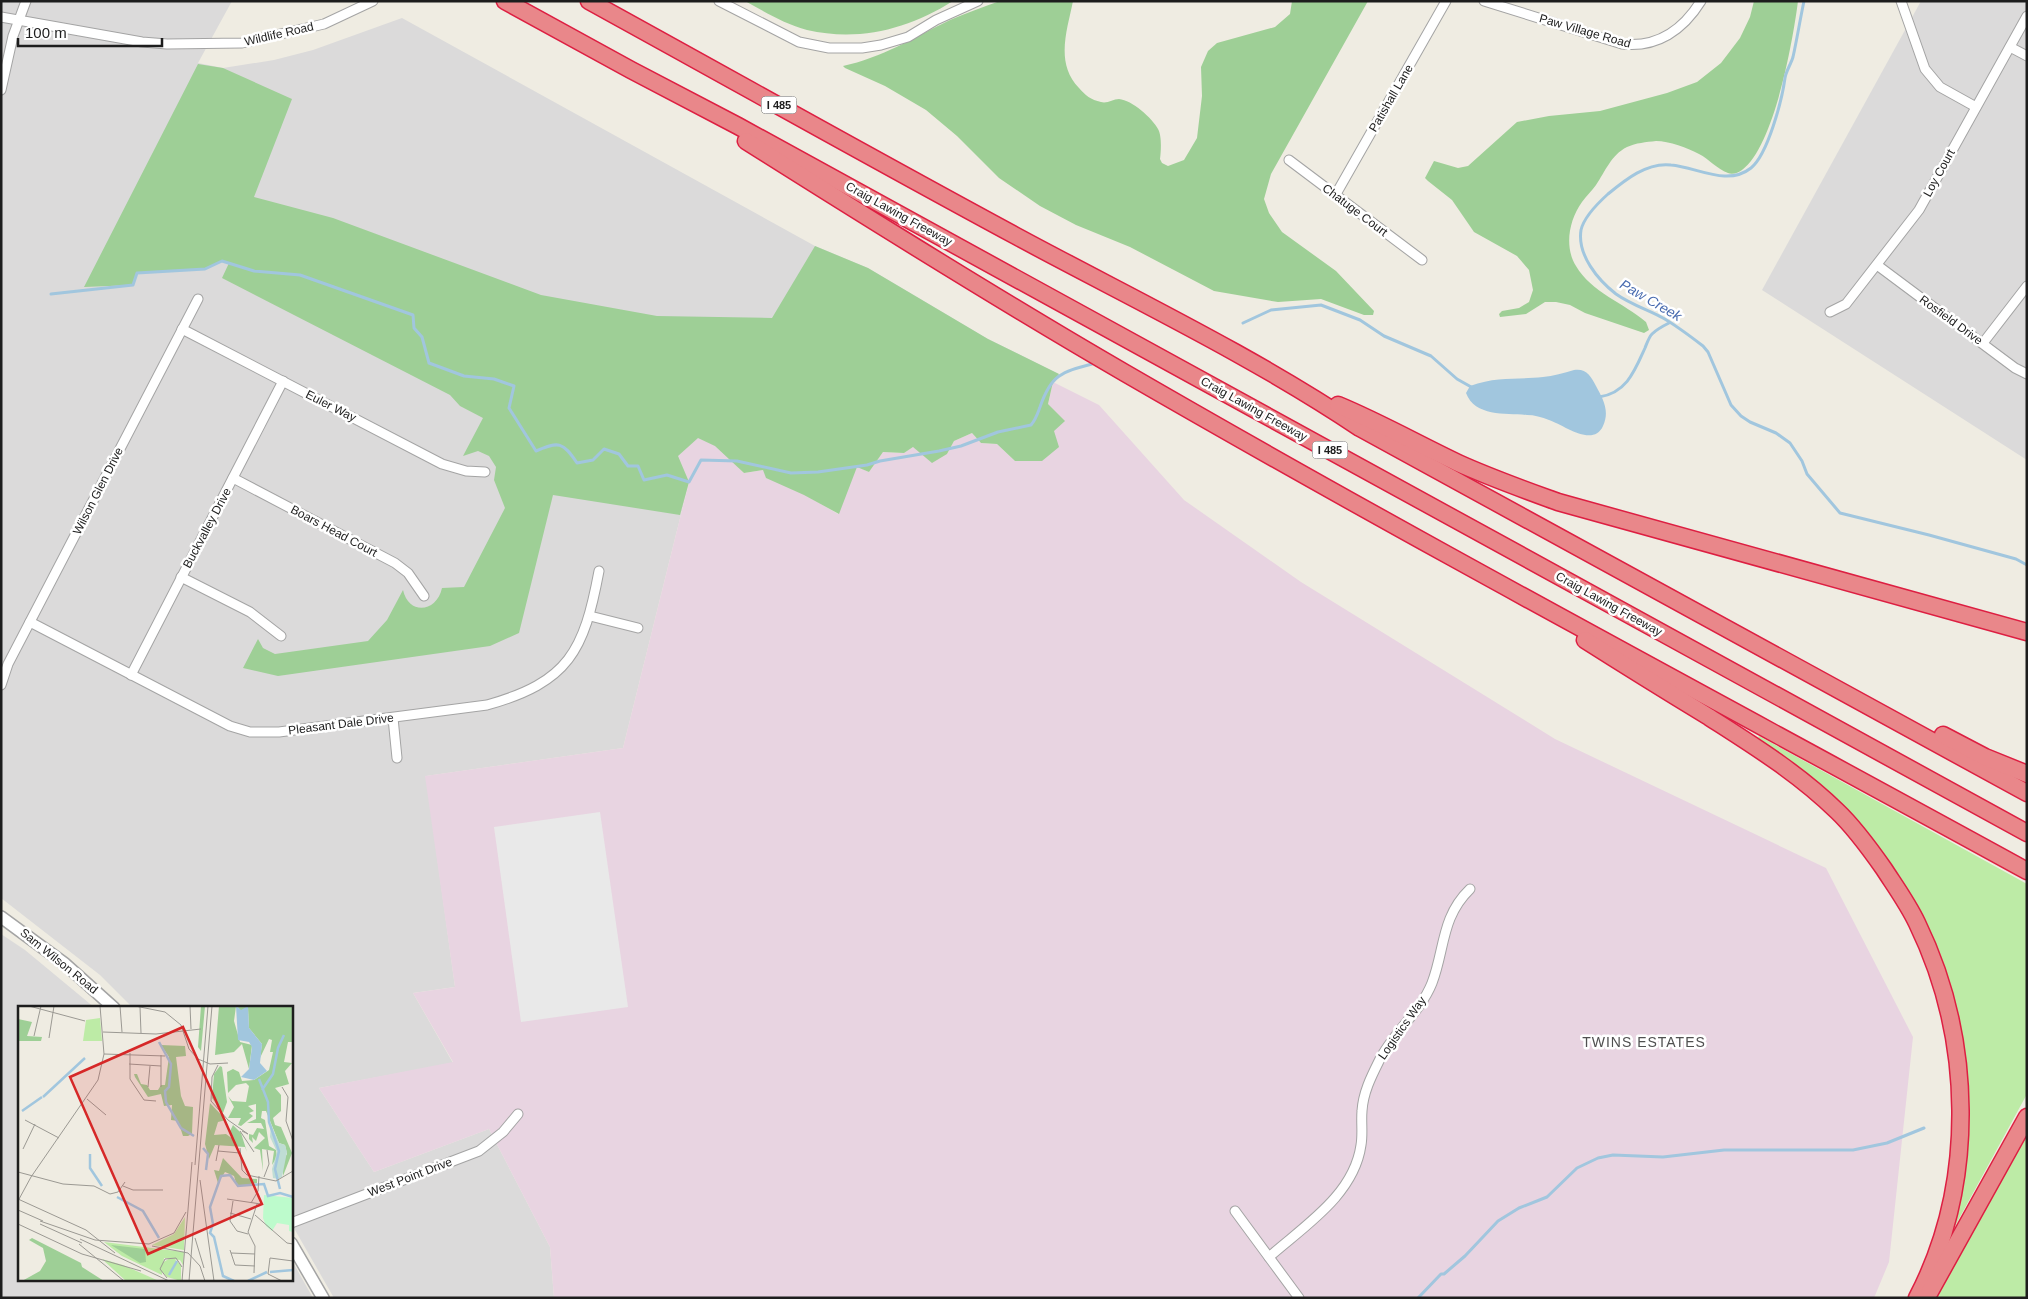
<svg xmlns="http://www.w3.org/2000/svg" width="2028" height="1299" viewBox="0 0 2028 1299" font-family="Helvetica,sans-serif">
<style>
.residential{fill:#dbdada}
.industrial{fill:#e8d4e1}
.grass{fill:#bdeba6}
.forest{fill:#9ecf96}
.parking{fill:#e9e9e9}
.water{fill:#a1c6de}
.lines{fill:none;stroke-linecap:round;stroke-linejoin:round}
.stream{stroke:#a1c6de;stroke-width:3}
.minor-casing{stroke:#a4a4a4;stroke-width:11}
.tertiary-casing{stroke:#a4a4a4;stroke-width:14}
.motorway-casing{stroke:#dd1f42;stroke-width:19}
.minor{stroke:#fff;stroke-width:9}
.tertiary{stroke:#fff;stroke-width:11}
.motorway{stroke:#e9878a;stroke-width:16}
.labels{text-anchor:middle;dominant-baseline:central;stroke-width:5;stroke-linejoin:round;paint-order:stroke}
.shield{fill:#fff;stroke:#616161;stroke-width:1}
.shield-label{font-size:11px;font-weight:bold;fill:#1d1d1d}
.street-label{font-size:12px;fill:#1d1d1d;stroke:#fff}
.water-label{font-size:14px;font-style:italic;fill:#476aaf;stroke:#fff}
.neighbourhood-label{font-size:14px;letter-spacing:1px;fill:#505050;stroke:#fff}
.inset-river{fill:none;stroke:#a1c6de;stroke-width:2.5}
.inset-road{fill:none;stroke:#9b9993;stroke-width:1}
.view{fill:#d62828;fill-opacity:0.15;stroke:#d62828;stroke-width:2.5}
.inset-edge{fill:none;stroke:#1d1d1d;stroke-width:2.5}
</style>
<rect width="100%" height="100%" fill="#efece2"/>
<g class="residential">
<path d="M 1,1 L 232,1 L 198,63 L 223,68 L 274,60 L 313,50 L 402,18 L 815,246 L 868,268 L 988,339 L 1059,374 L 1053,382 L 689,482 L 623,748 L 426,776 L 455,987 L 413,993 L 453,1063 L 319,1088 L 374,1172 L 489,1129 L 550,1247 L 554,1298 L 334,1298 L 291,1223 L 291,1008 L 133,1008 L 100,975 L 1,898 Z"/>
<path d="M 1921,1 L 2027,1 L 2027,460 L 1762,290 Z"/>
<path d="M 1,934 L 25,950 L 95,1008 L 19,1008 L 19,1280 L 291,1280 L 291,1259 L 313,1298 L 1,1298 Z"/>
</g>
<path class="industrial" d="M 1053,382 L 1099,405 L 1184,500 L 1301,582 L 1555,739 L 1826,868 L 1913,1037 L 1889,1262 L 1874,1298 L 554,1298 L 550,1247 L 489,1129 L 374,1172 L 319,1088 L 453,1062 L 413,993 L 455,987 L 425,776 L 623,748 L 689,482 L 678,456 L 698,438 L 715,446 L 744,473 L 763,470 L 838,514 L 857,466 L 869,472 L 883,452 L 904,453 L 913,447 L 947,454 L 954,441 L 972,433 L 981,443 L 997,444 L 1015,461 L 1054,431 L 1048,404 Z"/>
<g class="grass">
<path d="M 1759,736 L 2027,884 L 2027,1094 L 1955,1226 L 1950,1222 L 1962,1162 L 1944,973 L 1873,842 L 1757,740 Z"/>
<path d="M 2027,1129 L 2027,1298 L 1934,1298 Z"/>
</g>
<g class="forest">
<path d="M 745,1 L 953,1 C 909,29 859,42 807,30 C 785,24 765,12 745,1 Z"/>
<path d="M 1000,1 L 1073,1 C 1067,31 1055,63 1079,88 C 1085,95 1091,100 1101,102 C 1107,104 1113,99 1119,99 C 1132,100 1152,118 1158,129 C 1162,136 1161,151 1160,159 L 1162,163 L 1168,166 L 1184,160 L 1197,138 L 1202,96 L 1201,67 L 1208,51 L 1217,43 L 1275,27 L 1290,14 L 1292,1 L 1368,1 L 1271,174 L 1264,199 L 1269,213 L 1282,232 L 1336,271 L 1374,311 L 1373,315 L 1364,315 L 1321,299 L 1278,302 L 1214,291 L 1130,247 L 1076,225 L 1040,206 L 999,178 L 957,136 L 926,110 L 885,86 L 845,68 L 843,66 C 881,58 915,37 950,20 C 966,13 983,7 1000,1 Z"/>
<path d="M 1754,1 L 1798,1 C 1793,41 1774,147 1742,170 C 1738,173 1732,175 1728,173 C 1717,169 1709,159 1699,154 C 1688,148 1669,141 1656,141 C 1646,142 1636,143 1627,147 C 1611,155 1605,172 1596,185 C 1592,191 1586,196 1582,202 C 1569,220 1564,247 1576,266 C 1591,292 1624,303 1646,322 L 1649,330 L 1644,333 L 1585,313 L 1570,305 L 1556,302 L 1545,302 L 1526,314 L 1500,317 L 1499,314 L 1502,311 L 1519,308 L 1529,302 L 1533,290 L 1529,270 L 1517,256 L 1474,232 L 1452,200 L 1428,181 L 1425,178 L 1434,161 L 1458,168 L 1468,166 L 1517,122 L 1549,116 L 1600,111 L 1667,93 L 1697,82 L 1721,63 L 1740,38 L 1750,17 Z"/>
<path d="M 198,64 L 223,68 L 292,99 L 254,197 L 333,218 L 541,295 L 657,316 L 772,318 L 815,246 L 868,268 L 988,339 L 1059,374 L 1053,382 L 1048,404 L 1065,421 L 1054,431 L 1059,447 L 1042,461 L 1015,461 L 997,444 L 981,443 L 972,433 L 954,441 L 947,454 L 932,463 L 913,447 L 904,453 L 883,452 L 869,472 L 857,467 L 839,514 L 804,495 L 766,478 L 763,470 L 744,473 L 715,446 L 698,438 L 678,456 L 689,482 L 680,515 L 553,495 L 519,633 L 490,646 L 278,676 L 243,668 L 258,639 L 263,648 L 275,654 L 368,641 L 387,620 L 403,590 C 409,616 437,612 442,588 L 464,587 L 505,508 L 494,480 L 496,467 L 489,456 L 478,451 L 463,456 L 483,418 L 460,406 L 450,395 L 222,278 L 229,263 L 222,261 L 205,269 L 137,273 L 133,285 L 84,287 Z"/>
</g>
<path class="parking" d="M 600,812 L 628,1007 L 521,1022 L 494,827 Z"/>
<path class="water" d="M 1574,370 C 1586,368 1591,376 1596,386 C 1603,399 1610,411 1603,426 C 1593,448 1564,425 1549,420 C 1542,417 1534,415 1527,415 C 1506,413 1475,417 1466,393 L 1470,386 C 1497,376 1516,380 1543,377 C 1553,376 1564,373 1574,370 Z"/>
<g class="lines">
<g class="stream">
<path d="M 1804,1 C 1800,20 1797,39 1793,57 C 1791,64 1786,71 1785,78 C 1782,100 1768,154 1751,168 C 1727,187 1697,167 1671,165 C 1647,162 1625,180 1608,194 C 1598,203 1584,217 1581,230 C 1577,255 1598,280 1616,294 C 1630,304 1648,310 1663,318 C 1677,326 1690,336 1703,346 L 1708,352 L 1731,405 L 1741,416 L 1750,422 L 1776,433 L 1790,443 L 1802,461 L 1807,474 L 1840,513 L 1929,535 L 2016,559 L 2027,565"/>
<path d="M 51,294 L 133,285 L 137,273 L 205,269 L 222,261 L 254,271 L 300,275 L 413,315 L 414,328 L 422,337 L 429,363 L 464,376 L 494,379 L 514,386 L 509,408 L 536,451 C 559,441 563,442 577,463 L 593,460 L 604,449 L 619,454 L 628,466 L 638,466 L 644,480 L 667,475 L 689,482 L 701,460 L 737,461 L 791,473 L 818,472 L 867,465 L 880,461 L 939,451 L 961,446 L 998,432 L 1031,425 C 1036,419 1037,415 1040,407 C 1051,375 1061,372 1092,364"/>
<path d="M 1243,323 L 1271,310 L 1321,305 L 1360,320 L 1384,336 L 1431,356 L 1457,379 L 1473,388"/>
<path d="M 1599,397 C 1627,393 1635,370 1645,348 C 1647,343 1649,337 1652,334 C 1657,329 1663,326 1669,323"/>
<path d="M 1418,1298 L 1441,1274 L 1444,1274 L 1465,1256 L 1498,1221 L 1519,1208 L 1547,1197 L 1577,1168 L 1598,1158 L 1613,1155 L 1663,1157 L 1724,1150 L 1853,1150 L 1887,1143 L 1924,1128"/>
</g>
<defs>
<g id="minor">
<path d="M 719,1 L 799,42 L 829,48 L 862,48 L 881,45 L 908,37 L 936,20 L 978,1"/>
<path d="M 1484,1 L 1622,44 C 1657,48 1683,30 1701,1"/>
<path d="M 1901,1 L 1925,69 L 1940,87 L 1976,107"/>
<path d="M 1,17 L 142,42 L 167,44 L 242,43 L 324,24 L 373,1"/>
<path d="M 2010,47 L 2027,56"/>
<path d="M 1,90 L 13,36 L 26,1"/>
<path d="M 1289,160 L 1422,260"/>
<path d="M 1336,194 L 1446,1"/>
<path d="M 1877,265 L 2015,368 L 2027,374"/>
<path d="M 1830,312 L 1846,304 L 1919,210 L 2027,16"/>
<path d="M 182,329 L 442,464 L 466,471 L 485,472"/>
<path d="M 1983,343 L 2027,286"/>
<path d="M 233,478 L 395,563 L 408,573 L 424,596"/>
<path d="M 181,577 L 250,612 L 281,636"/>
<path d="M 590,616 L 638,628"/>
<path d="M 30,622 L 230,726 L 250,732 L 279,732 L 487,705 C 569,682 584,651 599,571"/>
<path d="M 131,675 L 283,381"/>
<path d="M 1,685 L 8,664 L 198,299"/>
<path d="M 393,718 L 397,758"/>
<path d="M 1235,1211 L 1299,1298"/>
<path d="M 291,1223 L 479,1151 L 503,1132 L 518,1114"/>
<path d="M 1269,1257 C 1304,1226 1354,1195 1361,1145 C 1363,1134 1361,1122 1362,1111 C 1363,1093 1371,1077 1379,1061 C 1393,1032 1420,1013 1432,983 C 1445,949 1441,917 1470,889"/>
</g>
<g id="tertiary">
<path d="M 1,917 L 65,964 L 114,1008"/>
<path d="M 291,1243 L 323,1298"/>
</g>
<g id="motorway">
<path d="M 505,1 L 631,70 L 738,126 L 2027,833"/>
<path d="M 589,1 C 731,79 873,159 1016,236 C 1131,298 1251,355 1360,428 L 2027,793"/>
<path d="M 746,141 C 871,220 997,299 1125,373 C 1422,545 1726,706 2027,871"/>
<path d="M 1338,405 C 1379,422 1418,444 1458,463 C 1491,478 1525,490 1558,502 L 2027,632"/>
<path d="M 1585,640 C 1626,666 1668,692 1709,717 C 1754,746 1798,773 1837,811 C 1855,828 1870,849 1884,869 C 1895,886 1908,904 1917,923 C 1973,1038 1977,1183 1917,1298"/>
<path d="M 1943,735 L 1985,757 L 2027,774"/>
<path d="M 1927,1297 L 2027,1117"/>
</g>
</defs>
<use href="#minor" class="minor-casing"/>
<use href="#tertiary" class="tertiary-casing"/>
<use href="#motorway" class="motorway-casing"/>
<use href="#minor" class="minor"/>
<use href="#tertiary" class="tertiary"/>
<use href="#motorway" class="motorway"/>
</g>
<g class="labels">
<g class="shield">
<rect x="761.5" y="96.5" width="35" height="17" rx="4"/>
<rect x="1312.5" y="441.5" width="35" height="17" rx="4"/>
</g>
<g class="shield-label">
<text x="779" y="105">I 485</text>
<text x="1330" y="450">I 485</text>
</g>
<g class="street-label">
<text transform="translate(1585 31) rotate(16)">Paw Village Road</text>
<text transform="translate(279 34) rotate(-13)">Wildlife Road</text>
<text transform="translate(1391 98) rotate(-60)">Patishall Lane</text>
<text transform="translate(1939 173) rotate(-61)">Loy Court</text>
<text transform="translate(1355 210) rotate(37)">Chatuge Court</text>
<text transform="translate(899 214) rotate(29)">Craig Lawing Freeway</text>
<text transform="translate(1951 320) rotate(36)">Rosfield Drive</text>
<text transform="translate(331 406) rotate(27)">Euler Way</text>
<text transform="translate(1254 409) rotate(29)">Craig Lawing Freeway</text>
<text transform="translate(98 491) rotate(-63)">Wilson Glen Drive</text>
<text transform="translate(207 528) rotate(-62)">Buckvalley Drive</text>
<text transform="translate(334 531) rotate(28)">Boars Head Court</text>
<text transform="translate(1609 604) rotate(29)">Craig Lawing Freeway</text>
<text transform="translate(341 724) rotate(-7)">Pleasant Dale Drive</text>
<text transform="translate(59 961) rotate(39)">Sam Wilson Road</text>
<text transform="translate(1402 1028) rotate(-55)">Logistics Way</text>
<text transform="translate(410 1177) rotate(-21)">West Point Drive</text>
</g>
<g class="water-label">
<text transform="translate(1651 300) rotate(30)">Paw Creek</text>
</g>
<g class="neighbourhood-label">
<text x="1644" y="1042">TWINS ESTATES</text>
</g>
</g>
<g transform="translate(18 1006)">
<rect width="275" height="275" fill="#efece2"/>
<path d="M 82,12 L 84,35 L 65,35 L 68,14 ZM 167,211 L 166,244 L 134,239 L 156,228 ZM 86,236 L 166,246 L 165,259 L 162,254 L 146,252 L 144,269 L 104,250 ZM 154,251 L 163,259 L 163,275 L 149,271 L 143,264 L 144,257 ZM 84,253 L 105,259 L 141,275 L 108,275 Z" fill="#bdeba6"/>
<path d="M 183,0 L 187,0 L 183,45 L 180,41 ZM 201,0 L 218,0 L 216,15 L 222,36 L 234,39 L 231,63 L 224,38 L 216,46 L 197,49 ZM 219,0 L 275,0 L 275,36 L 270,36 L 266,56 L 274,57 L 267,65 L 271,78 L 257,82 L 263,89 L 263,105 L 255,112 L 257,119 L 263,121 L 274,147 L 265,170 L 265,154 L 269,148 L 267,139 L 261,137 L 248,105 L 244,105 L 243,112 L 247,114 L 251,140 L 258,144 L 259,151 L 254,159 L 256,145 L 244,143 L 245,165 L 242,144 L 236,142 L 247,132 L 241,126 L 238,135 L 234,131 L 235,137 L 231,133 L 231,128 L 235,129 L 239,122 L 246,123 L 243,117 L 229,117 L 238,113 L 238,98 L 230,100 L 236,105 L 231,107 L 235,110 L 223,120 L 220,119 L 223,112 L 210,112 L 216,101 L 210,90 L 214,95 L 228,96 L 231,80 L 228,77 L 218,79 L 210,87 L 209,66 L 215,63 L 221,66 L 224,75 L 236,74 L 251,64 L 255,46 L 252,46 L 254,34 L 251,33 L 242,52 L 244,38 L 231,22 L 230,2 L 223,5 ZM 0,13 L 14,16 L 9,30 L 24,31 L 23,35 L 0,35 ZM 143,39 L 167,40 L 168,50 L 158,51 L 163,90 L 167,100 L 175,101 L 174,128 L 170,130 L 165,130 L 160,115 L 153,114 L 154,99 L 146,100 L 143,88 L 130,91 L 117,71 L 116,68 L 119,68 L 123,78 L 129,79 L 132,84 L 140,84 L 143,79 L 147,79 L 151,51 ZM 202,60 L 204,61 L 209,96 L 205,107 L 194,92 L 196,68 ZM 192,97 L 208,114 L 200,116 L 196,129 L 208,128 L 215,133 L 212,125 L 215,119 L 223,127 L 229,146 L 227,141 L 197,139 L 191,153 L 187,138 ZM 205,152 L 224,172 L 239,173 L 239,177 L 219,180 L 216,170 L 207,166 L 200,177 L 196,164 L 201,165 ZM 14,232 L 63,257 L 64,261 L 86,275 L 4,275 L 22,265 L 28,255 L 25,242 L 11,234 ZM 93,239 L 127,243 L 128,256 L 122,257 Z" fill="#9ecf96"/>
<path d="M 253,118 L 261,137 L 267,139 L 269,146 L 264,171 L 260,173 L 255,172 L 254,163 L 259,146 L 252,131 Z" fill="#bfddd4"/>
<path d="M 246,189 L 275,192 L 275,226 L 271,225 L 271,219 L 259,217 L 254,225 L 248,220 L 245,212 Z" fill="#bdfbcc"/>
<path d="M 218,0 L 223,4 L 230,0 L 231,22 L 244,38 L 242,57 L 249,65 L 236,74 L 223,71 L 231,63 L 234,41 L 231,36 L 220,34 Z" fill="#a1c6de"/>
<path class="inset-river" d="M 141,36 L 153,58 L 151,81 L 147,85 L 148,96 L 163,122 L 176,130M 241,73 L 250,96 L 251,116 L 261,145 L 257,163 L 262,183M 244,84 L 255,68 L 260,42 L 266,29M 25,91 L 67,52M 4,105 L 24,91M 185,142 L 190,148 L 188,164M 72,148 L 72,162 L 84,180M 99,191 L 125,205 L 141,232M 252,266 L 275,264M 151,269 L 159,255M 216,275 L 205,270 L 196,231 L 192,227 L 195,218 L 192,201 L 203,170 L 212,169 L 220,180 L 246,178 L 250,190 L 262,187 L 275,191M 230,275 L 249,266"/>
<path class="inset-road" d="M 11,0 L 67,15M 102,0 L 104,26M 117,0 L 147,6 L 163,19 L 171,43 L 180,53 L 192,58 L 210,57M 172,0 L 173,23M 122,1 L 123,27M 85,26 L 138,28 L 183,23M 16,30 L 23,0M 31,32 L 36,0M 112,47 L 112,73 L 126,94 L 138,95M 86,48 L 147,50M 111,58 L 143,60M 200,59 L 194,71 L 193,95 L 210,114 L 230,128 L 224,125M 130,81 L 132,60M 143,81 L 143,49M 264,81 L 270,91 L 268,115 L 275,135M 69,93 L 88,109M 7,114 L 41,132M 222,125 L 236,146M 222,142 L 224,164 L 229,169 L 258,175 L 275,165M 5,143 L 17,118M 200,145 L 222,147M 198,155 L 201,139M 177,159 L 190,0M 0,166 L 45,178 L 76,180 L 92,188 L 100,186 L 107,176M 246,171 L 251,158 L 249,144M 182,174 L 196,275M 105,180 L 115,184 L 145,184M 0,193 L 68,224 L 97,247M 209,193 L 243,198M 0,195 L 13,171 L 80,74 L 86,48 L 82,0M 215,195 L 212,215 L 219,225 L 230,228M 233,197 L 240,185 L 241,170M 0,204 L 25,215M 212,207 L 233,213M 237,209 L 269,237 L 275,238M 22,215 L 77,234 L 131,238 L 156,227 L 168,206M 0,218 L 64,248 L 123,265M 22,218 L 64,237M 177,232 L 186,262M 62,233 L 151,275M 61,238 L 106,275M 134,240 L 170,247 L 182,260 L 187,275M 212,244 L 217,259 L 237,260M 213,247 L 237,248M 236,267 L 237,240 L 230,226 L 239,198M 149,272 L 142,263 L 147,253 L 158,252 L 164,261M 164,275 L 174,156M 171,275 L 194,0M 264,275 L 250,268 L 252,252 L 275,255"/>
<path class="view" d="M 165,21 L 244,198 L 130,248 L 52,71 Z"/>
<rect width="275" height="275" class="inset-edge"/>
</g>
<rect width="2028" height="1299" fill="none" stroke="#1d1d1d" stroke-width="5"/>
<path d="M18 38v8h144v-8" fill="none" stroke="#1d1d1d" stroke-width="2.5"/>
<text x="25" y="38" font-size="15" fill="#1d1d1d" stroke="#ffffff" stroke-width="4" paint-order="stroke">100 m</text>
</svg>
